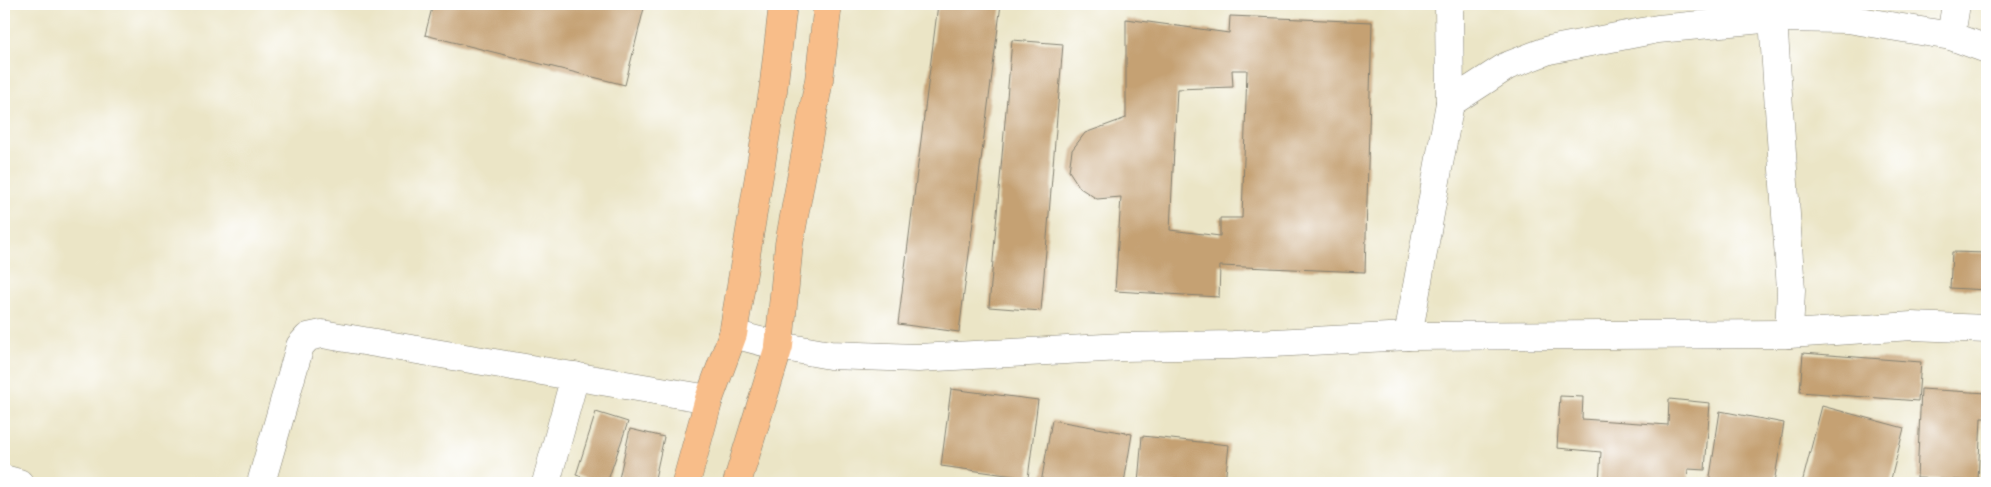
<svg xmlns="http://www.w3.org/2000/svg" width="1991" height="487" viewBox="0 0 1991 487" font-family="'IM FELL Double Pica',serif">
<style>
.building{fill:#c5a173;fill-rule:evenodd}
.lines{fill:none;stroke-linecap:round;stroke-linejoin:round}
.minor-casing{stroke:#848071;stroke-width:29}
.major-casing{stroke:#848071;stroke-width:29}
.minor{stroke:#fff;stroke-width:28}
.major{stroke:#f8bd89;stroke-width:28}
</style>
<rect width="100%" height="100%" fill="#fff"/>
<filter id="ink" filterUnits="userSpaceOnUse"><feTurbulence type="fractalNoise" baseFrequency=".02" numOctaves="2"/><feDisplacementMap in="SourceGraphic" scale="10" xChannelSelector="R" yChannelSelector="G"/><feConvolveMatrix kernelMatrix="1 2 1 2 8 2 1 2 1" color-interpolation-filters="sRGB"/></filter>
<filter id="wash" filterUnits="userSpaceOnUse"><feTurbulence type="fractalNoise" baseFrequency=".0096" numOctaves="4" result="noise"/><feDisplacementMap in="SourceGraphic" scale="20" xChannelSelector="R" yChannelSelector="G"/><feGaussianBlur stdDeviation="1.12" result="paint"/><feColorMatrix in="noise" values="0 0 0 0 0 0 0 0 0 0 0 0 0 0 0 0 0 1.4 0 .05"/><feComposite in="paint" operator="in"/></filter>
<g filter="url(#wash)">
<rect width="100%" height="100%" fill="#ebe5c6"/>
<g id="blocks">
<g class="building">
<path d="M 433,4 L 645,4 L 625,85 L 425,35 Z"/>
<path d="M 938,4 L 1001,4 L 959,332 L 898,324 Z"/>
<path d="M 1230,16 L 1372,22 L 1365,272 L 1220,266 L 1219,297 L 1115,291 L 1121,197 L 1097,199 L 1080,188 L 1069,171 L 1072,150 L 1085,133 L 1126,118 L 1126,19 L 1229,33 ZM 1232,70 L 1247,70 L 1242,218 L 1220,218 L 1220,236 L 1170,230 L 1177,89 L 1233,87 Z"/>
<path d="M 1012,40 L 1063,44 L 1041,311 L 989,307 Z"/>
<path d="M 1952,252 L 1987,253 L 1987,290 L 1950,288 Z"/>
<path d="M 1803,353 L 1921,362 L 1918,401 L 1800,392 Z"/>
<path d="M 951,389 L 1038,400 L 1028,478 L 941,466 Z"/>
<path d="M 1921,389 L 1987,393 L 1987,418 L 1981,418 L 1978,481 L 1917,478 Z"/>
<path d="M 1560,396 L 1583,397 L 1582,419 L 1668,425 L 1669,399 L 1710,403 L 1705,470 L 1688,469 L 1687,483 L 1599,483 L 1601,452 L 1557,448 Z"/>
<path d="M 1822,406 L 1904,428 L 1890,483 L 1802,483 Z"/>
<path d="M 1720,411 L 1784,423 L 1774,483 L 1709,483 Z"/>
<path d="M 596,412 L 628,422 L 607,483 L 601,483 L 576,475 Z"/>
<path d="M 1052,420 L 1132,434 L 1124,483 L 1041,483 Z"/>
<path d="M 630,429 L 664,437 L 654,483 L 618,483 Z"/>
<path d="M 1142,436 L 1229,445 L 1225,483 L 1138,483 Z"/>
</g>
</g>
</g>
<g filter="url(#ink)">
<use href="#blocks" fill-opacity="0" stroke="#848071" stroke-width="1"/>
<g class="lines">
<defs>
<g id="minor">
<path d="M 1773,18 L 1848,19 L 1951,36 L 1987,49"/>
<path d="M 1951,36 L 1956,4"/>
<path d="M 1450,103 L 1507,66 L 1549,50 L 1658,29 L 1773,18 L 1791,290 L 1789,334"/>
<path d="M 733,334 L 779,346 L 830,355 L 918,358 L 1123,347 L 1233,345 L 1408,336 L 1789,334 L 1912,326 L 1987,329"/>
<path d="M 1408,336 L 1450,103 L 1449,4"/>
<path d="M 4,479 L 19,483"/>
<path d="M 261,483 L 300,346 L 308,337 L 322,334 L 709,399"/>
<path d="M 546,483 L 575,376"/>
</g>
<g id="major">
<path d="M 686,483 L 709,399 L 733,334 L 773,91 L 783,4"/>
<path d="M 737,483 L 779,346 L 789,244 L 819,80 L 828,4"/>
</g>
</defs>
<use href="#minor" class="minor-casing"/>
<use href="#major" class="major-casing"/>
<use href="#minor" class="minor"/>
<use href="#major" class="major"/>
</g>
</g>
<rect width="1991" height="487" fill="none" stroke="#fff" stroke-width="20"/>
</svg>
